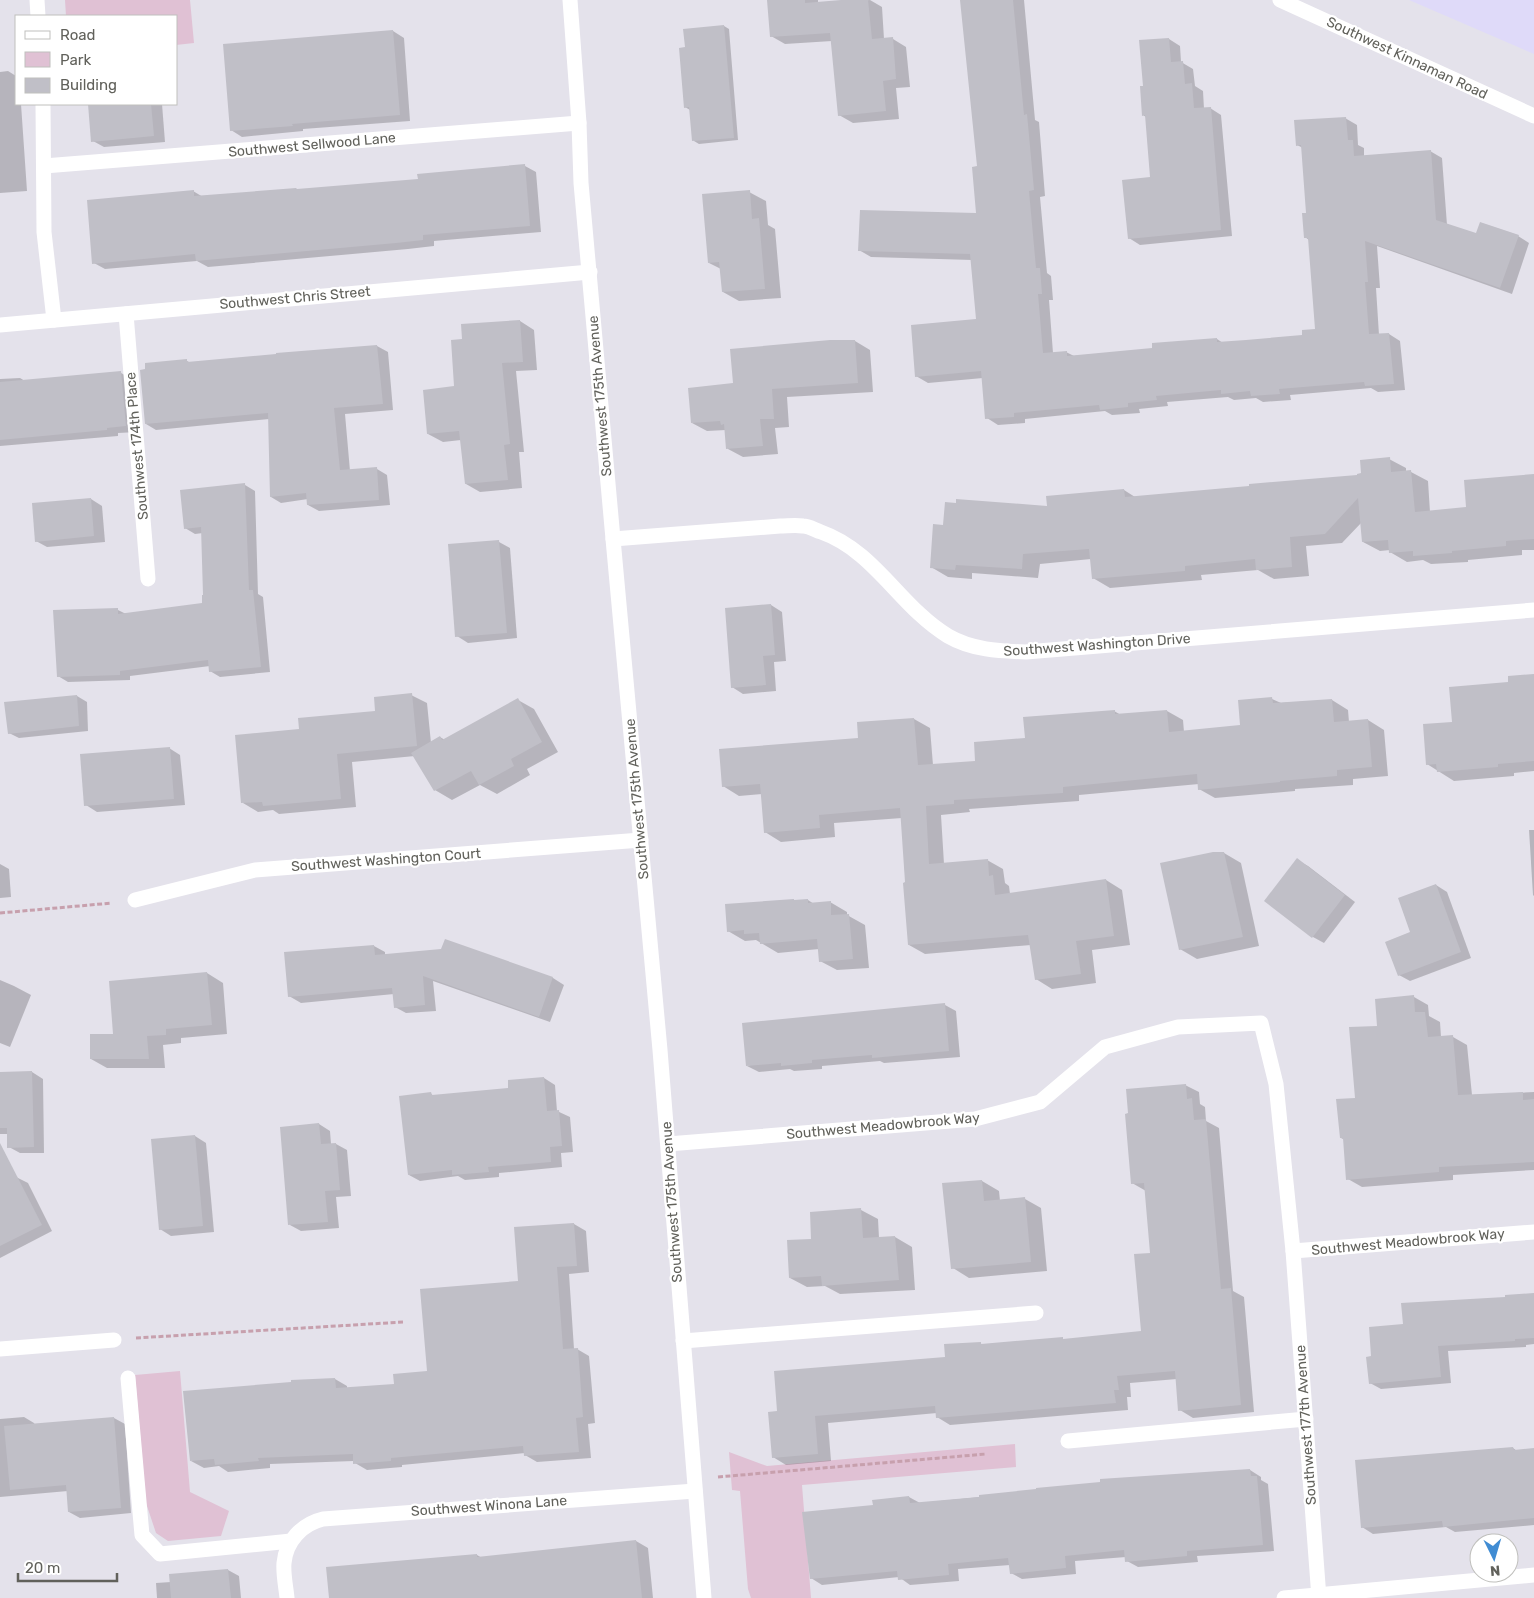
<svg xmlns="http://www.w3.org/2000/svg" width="1534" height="1598" viewBox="0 0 1534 1598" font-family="Rubik,sans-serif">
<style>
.commercial{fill:#dfdaf9}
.green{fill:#e0c1d4}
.shadow{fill:#0003}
.building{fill:#c0bfc7}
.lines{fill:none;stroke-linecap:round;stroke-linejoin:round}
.path{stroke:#c7a0ad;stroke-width:3;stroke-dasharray:5 2.5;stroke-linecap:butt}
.service{stroke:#fff;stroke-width:15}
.minor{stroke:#fff;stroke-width:15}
.secondary{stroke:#fff;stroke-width:15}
.labels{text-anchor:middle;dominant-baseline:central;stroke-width:4.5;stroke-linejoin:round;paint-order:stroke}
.street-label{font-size:14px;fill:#61615b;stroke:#fff}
</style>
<rect width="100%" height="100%" fill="#e4e2eb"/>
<path class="commercial" d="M 1409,0 L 1534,0 L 1534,54 Z"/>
<g class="green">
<path d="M 65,0 L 190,0 L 194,43 L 176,45 L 176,16 L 66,16 Z"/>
<path d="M 180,1371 L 190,1492 L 229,1511 L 221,1536 L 168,1541 L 156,1533 L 146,1503 L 135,1375 Z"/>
<path d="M 1015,1444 L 1016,1467 L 802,1485 L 811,1598 L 751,1598 L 748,1589 L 740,1491 L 732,1490 L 729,1452 L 767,1466 Z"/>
</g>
<g class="shadow">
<path d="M 768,0 L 818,0 L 818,3 L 870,0 L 882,7 L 884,39 L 893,39 L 906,47 L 910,87 L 896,88 L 899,119 L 853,123 L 839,115 L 832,41 L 785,44 L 771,36 Z"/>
<path d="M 962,0 L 1024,0 L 1035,120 L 1039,122 L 1045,196 L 1040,197 L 1047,273 L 1051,276 L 1053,300 L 1049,300 L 1053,353 L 1066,352 L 1074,356 L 1153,349 L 1217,339 L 1223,343 L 1304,336 L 1316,330 L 1309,240 L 1305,237 L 1307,214 L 1303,148 L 1297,145 L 1345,118 L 1357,125 L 1358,145 L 1364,148 L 1364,156 L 1430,151 L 1442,158 L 1447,225 L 1477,235 L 1518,236 L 1529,243 L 1512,294 L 1377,246 L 1380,288 L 1376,288 L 1379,335 L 1389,334 L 1400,341 L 1405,390 L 1378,392 L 1371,388 L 1290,395 L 1291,400 L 1263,402 L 1256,398 L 1234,400 L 1228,397 L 1167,402 L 1168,406 L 1139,409 L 1140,413 L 1112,415 L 1105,411 L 1025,419 L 1025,423 L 998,425 L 987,418 L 983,378 L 928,383 L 916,376 L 977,320 L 972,260 L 871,257 L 859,250 L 978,215 L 979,168 Z"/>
<path d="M 724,26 L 729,29 L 738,140 L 699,144 L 694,141 L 690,110 L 685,107 L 686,48 L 685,30 Z"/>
<path d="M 393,31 L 404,38 L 410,121 L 303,129 L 303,131 L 242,137 L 231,130 Z"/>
<path d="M 1169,39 L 1180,46 L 1181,62 L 1193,69 L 1195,86 L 1203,91 L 1204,109 L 1210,108 L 1221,115 L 1232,236 L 1140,245 L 1129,238 L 1152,178 L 1146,117 L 1143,115 L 1144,87 Z"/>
<path d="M 8,71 L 16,76 L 16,104 L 21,104 L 27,191 L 0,193 L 0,72 Z"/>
<path d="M 90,104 L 162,104 L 165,142 L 104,147 L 93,141 Z"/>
<path d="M 525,166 L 536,172 L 541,232 L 434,241 L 434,246 L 408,249 L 208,267 L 197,261 L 105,269 L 94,263 L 193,191 L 203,197 L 299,190 L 419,180 Z"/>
<path d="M 749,192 L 766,201 L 768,225 L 775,229 L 781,298 L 739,301 L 723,292 L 721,269 L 709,263 Z"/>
<path d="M 520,321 L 534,330 L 537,370 L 516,371 L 524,452 L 519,452 L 522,488 L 480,492 L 466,484 L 461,440 L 443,442 L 428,434 L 455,387 L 464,340 Z"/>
<path d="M 855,341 L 870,350 L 873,392 L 787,397 L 789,427 L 775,428 L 778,454 L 743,457 L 728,449 L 726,430 L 707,431 L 692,423 L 735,384 Z"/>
<path d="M 377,346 L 388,352 L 393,410 L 345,414 L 350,471 L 377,469 L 387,475 L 390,505 L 319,511 L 308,505 L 308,499 L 281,503 L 271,497 L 269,419 L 156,430 L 146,424 L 187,361 L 191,363 Z"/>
<path d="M 121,373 L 132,379 L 137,432 L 118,433 L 118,436 L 0,446 L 0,379 L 20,378 L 25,381 Z"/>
<path d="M 1389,459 L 1406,468 L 1406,472 L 1411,472 L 1428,481 L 1430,512 L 1467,509 L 1534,475 L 1534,550 L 1522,550 L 1522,555 L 1468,560 L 1468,562 L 1431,564 L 1423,560 L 1407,562 L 1390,552 L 1390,550 L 1380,551 L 1363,542 L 1362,522 L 1342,543 L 1306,546 L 1309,576 L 1274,579 L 1258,570 L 1201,575 L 1202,580 L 1110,588 L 1093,578 L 1091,559 L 1040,564 L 1038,578 L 972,573 L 972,579 L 948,577 L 931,567 L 944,526 L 1048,508 L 1124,490 L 1135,497 L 1358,477 Z"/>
<path d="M 245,485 L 255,491 L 258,594 L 263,597 L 270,672 L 220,677 L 210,671 L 210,666 L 130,676 L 130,680 L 68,682 L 58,676 L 118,610 L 126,614 L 204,604 L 205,596 L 203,533 L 195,534 L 185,528 Z"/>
<path d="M 91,499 L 102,506 L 105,542 L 47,547 L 36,541 Z"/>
<path d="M 499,542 L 510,548 L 517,638 L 468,643 L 457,636 Z"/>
<path d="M 771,605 L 782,612 L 786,661 L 774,662 L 776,691 L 743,694 L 732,687 Z"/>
<path d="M 1534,675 L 1534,771 L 1514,773 L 1514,776 L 1454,781 L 1427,764 L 1453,723 Z"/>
<path d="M 411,695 L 427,703 L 431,743 L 440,737 L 445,740 L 518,700 L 534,709 L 558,752 L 527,769 L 530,775 L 497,794 L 480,785 L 452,800 L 435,790 L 415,756 L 352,762 L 356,807 L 279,814 L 273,810 L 258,812 L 243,803 L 300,730 L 376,712 Z"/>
<path d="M 77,696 L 87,702 L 88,731 L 19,738 L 9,733 Z"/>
<path d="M 1272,699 L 1281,703 L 1332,700 L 1348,710 L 1349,722 L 1368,720 L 1384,730 L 1388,776 L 1353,779 L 1353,785 L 1295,789 L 1295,791 L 1215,798 L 1199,789 L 1199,784 L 1079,795 L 1079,801 L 969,809 L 970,812 L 941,815 L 944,864 L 987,860 L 1003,869 L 1005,883 L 1009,886 L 1010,894 L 1106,880 L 1122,890 L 1130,945 L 1092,950 L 1096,983 L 1052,989 L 1036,979 L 1031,945 L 925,954 L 909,945 L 902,818 L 834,823 L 835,837 L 781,842 L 765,832 L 762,794 L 739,796 L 723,786 L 914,719 L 930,728 L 933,765 L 976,762 L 1026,739 L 1114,711 L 1121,715 L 1167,711 L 1183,720 L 1184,732 L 1241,727 Z"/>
<path d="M 169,748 L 180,755 L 185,805 L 97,812 L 86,805 Z"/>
<path d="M 1529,830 L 1534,830 L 1534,896 L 1533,895 Z"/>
<path d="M 1224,853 L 1241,863 L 1259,946 L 1197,959 L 1180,949 Z"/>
<path d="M 1297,860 L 1308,866 L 1355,902 L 1324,943 L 1313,937 Z"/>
<path d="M 0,864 L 9,869 L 11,897 L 0,898 Z"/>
<path d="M 1436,885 L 1447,892 L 1471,958 L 1410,981 L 1399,975 L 1412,933 Z"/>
<path d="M 808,900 L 814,904 L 830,902 L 847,912 L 847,915 L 865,925 L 869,968 L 837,970 L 820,961 L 819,949 L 778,953 L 756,940 L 745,941 L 728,931 Z"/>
<path d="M 446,941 L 553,978 L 564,985 L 550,1022 L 433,981 L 436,1011 L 406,1013 L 395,1007 L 394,994 L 301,1003 L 289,996 L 374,946 L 385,952 L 385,956 L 442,951 Z"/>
<path d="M 207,973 L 223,983 L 227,1034 L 181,1038 L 181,1043 L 163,1045 L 165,1068 L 107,1068 L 91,1059 L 115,1035 Z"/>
<path d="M 0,980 L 14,986 L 31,995 L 10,1047 L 0,1043 Z"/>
<path d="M 1414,997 L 1428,1005 L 1429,1016 L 1440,1022 L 1441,1037 L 1453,1037 L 1467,1045 L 1472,1095 L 1534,1092 L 1534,1170 L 1453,1175 L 1453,1180 L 1362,1187 L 1348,1179 L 1345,1140 L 1341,1138 L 1357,1099 L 1378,1027 Z"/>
<path d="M 945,1005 L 956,1011 L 960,1057 L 884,1063 L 880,1061 L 822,1066 L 822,1069 L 794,1071 L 790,1069 L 759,1072 L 747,1066 Z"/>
<path d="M 32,1072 L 43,1079 L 44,1153 L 20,1153 L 9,1147 L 9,1134 L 0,1134 L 0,1073 Z"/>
<path d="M 544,1078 L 555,1085 L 557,1111 L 570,1117 L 573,1152 L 561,1153 L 562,1167 L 499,1173 L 499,1177 L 465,1180 L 458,1176 L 420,1181 L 409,1175 L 431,1094 L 434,1096 L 510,1089 Z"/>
<path d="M 1185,1085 L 1199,1092 L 1200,1104 L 1205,1107 L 1206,1121 L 1219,1128 L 1233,1291 L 1244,1297 L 1254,1412 L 1193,1418 L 1180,1410 L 1177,1379 L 1130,1383 L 1131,1397 L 1127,1397 L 1128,1410 L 950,1425 L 937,1417 L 937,1413 L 828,1423 L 831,1461 L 786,1465 L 773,1457 L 778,1412 L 947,1358 L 980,1343 L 983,1345 L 1065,1340 L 1142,1332 L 1151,1254 L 1146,1191 L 1132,1183 Z"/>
<path d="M 319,1124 L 330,1131 L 331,1144 L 336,1144 L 347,1150 L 351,1196 L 336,1197 L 339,1228 L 301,1231 L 290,1225 Z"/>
<path d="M 195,1136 L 206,1143 L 214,1232 L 171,1236 L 160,1229 Z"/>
<path d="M 16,1177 L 28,1183 L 52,1231 L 0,1258 L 0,1185 Z"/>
<path d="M 982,1181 L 999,1191 L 1000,1201 L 1025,1199 L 1041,1208 L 1047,1271 L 969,1278 L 953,1268 Z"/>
<path d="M 861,1210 L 878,1219 L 879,1238 L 895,1237 L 912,1247 L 915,1290 L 840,1294 L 825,1286 L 807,1287 L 790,1278 L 813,1240 Z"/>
<path d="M 574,1224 L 586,1231 L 589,1272 L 569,1274 L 574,1349 L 577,1349 L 589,1356 L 595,1423 L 588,1424 L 591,1458 L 537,1462 L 525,1455 L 525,1453 L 402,1465 L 402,1467 L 367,1470 L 355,1463 L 354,1461 L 270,1464 L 270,1468 L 228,1472 L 219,1466 L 204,1468 L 191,1461 L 335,1379 L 347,1386 L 347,1389 L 396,1385 L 429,1372 L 519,1282 Z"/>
<path d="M 1534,1294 L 1534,1344 L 1526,1345 L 1526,1347 L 1448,1351 L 1451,1383 L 1381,1389 L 1370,1383 L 1373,1358 L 1404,1326 L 1506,1298 Z"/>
<path d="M 24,1417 L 34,1423 L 35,1425 L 114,1418 L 125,1424 L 131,1513 L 80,1518 L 69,1512 L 68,1491 L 0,1497 L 0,1419 Z"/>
<path d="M 1513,1448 L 1517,1451 L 1534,1449 L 1534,1525 L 1455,1532 L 1446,1527 L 1373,1534 L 1362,1527 Z"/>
<path d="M 1250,1470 L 1261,1477 L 1261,1480 L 1268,1484 L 1274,1551 L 1197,1556 L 1198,1562 L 1138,1567 L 1127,1561 L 1126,1557 L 1075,1561 L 1076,1574 L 1022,1579 L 1011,1573 L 1010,1565 L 958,1569 L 959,1581 L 910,1585 L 899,1577 L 822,1585 L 811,1578 L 875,1507 L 909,1497 L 920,1503 Z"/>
<path d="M 636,1541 L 648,1548 L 653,1598 L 331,1598 L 477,1555 L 482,1558 Z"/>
<path d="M 228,1570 L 239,1576 L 241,1598 L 157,1598 L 156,1583 L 171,1582 Z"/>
</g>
<g class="building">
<path d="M 767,0 L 805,0 L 805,3 L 841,0 L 868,0 L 872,39 L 893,37 L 896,79 L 883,81 L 886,111 L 838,116 L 830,33 L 770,37 Z"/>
<path d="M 960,0 L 1013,0 L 1024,115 L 1027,114 L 1034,190 L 1029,191 L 1036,268 L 1040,268 L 1042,294 L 1038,294 L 1043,353 L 1067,351 L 1067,356 L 1152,348 L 1152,343 L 1217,338 L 1217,342 L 1246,340 L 1302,335 L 1302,330 L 1315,329 L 1308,238 L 1304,238 L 1302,213 L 1306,213 L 1301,145 L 1296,146 L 1294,120 L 1346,117 L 1348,140 L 1353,140 L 1354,156 L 1431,150 L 1436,220 L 1476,233 L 1480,222 L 1519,235 L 1500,288 L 1365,241 L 1368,282 L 1365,282 L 1369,334 L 1389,333 L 1394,384 L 1365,386 L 1364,382 L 1279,389 L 1280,394 L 1251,396 L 1250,391 L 1221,394 L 1221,390 L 1156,396 L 1157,400 L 1128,403 L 1128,407 L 1100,410 L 1099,405 L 1014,413 L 1014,417 L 985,419 L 981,371 L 915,377 L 911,325 L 976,319 L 970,254 L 858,251 L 860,210 L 976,213 L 972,167 L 977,166 Z"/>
<path d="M 724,25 L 734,138 L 692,141 L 689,107 L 684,108 L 679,48 L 685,47 L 683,29 Z"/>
<path d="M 393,30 L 400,115 L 292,124 L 293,126 L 230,131 L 223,44 Z"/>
<path d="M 1169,38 L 1171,62 L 1183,61 L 1185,84 L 1192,83 L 1194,108 L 1211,107 L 1221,230 L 1128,239 L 1122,180 L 1150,177 L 1145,115 L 1142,116 L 1140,86 L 1143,86 L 1139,40 Z"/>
<path d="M 88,104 L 151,104 L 154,136 L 91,142 Z"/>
<path d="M 525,164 L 530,226 L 423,235 L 423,240 L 396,243 L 196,261 L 195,254 L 92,264 L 87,200 L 194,190 L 194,196 L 296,188 L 297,189 L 418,179 L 417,174 Z"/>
<path d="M 750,190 L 752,219 L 759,218 L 765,289 L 722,292 L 719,262 L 708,263 L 702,194 Z"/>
<path d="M 520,320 L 523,362 L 502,363 L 510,444 L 504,445 L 508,480 L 465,484 L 459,431 L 427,434 L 423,390 L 454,386 L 451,340 L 462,339 L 461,324 Z"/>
<path d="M 830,340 L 855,340 L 858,383 L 772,389 L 774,419 L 760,419 L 763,446 L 726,449 L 724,424 L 721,425 L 720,421 L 691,423 L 688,388 L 733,383 L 730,349 Z"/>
<path d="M 377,345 L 383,404 L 334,408 L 340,470 L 377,467 L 379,500 L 307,505 L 306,493 L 270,497 L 268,413 L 145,424 L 140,370 L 145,369 L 145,363 L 187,359 L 187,362 L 276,354 L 276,353 Z"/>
<path d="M 121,371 L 126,426 L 107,428 L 107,430 L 0,440 L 0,382 Z"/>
<path d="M 1390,457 L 1391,472 L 1411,470 L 1415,512 L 1466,507 L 1464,480 L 1534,474 L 1534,539 L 1506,541 L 1506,546 L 1452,551 L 1452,553 L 1413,556 L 1413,551 L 1389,553 L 1388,540 L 1362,542 L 1358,498 L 1325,534 L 1290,537 L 1292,567 L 1256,570 L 1255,559 L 1185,566 L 1185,571 L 1092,579 L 1089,549 L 1023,554 L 1022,569 L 956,565 L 955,570 L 930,568 L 933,524 L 943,525 L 945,502 L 956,503 L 956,499 L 1047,506 L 1046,496 L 1124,489 L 1125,497 L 1249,486 L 1249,484 L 1357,475 L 1357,474 L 1361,473 L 1360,460 Z"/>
<path d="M 245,483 L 249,590 L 253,590 L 261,667 L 209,672 L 208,660 L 120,671 L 120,675 L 57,677 L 53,610 L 118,608 L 118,614 L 202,603 L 202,595 L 203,595 L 201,527 L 184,529 L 180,490 Z"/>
<path d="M 91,498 L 94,536 L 35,542 L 32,503 Z"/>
<path d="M 499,540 L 507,633 L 455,637 L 448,544 Z"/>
<path d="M 771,604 L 775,655 L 763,656 L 766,685 L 731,688 L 725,608 Z"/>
<path d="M 1534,674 L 1534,761 L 1498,764 L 1498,767 L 1437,772 L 1436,764 L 1426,765 L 1423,724 L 1452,722 L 1449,687 L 1508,682 L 1508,676 Z"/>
<path d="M 412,693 L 417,746 L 337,754 L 341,799 L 263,806 L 262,802 L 241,803 L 235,735 L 299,729 L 298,718 L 375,711 L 374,697 Z"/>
<path d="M 77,695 L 79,726 L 8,734 L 4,702 Z"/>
<path d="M 1272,697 L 1273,703 L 1332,699 L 1334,722 L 1368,719 L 1372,767 L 1337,770 L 1337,776 L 1280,781 L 1280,782 L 1198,790 L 1197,774 L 1063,787 L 1063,793 L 954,800 L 954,804 L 926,806 L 929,864 L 988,859 L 989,876 L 993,875 L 995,895 L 1106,879 L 1114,936 L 1076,941 L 1081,974 L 1035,980 L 1028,935 L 908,945 L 903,883 L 905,882 L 900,808 L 819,815 L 820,828 L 764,833 L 760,784 L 722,787 L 719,749 L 858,738 L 857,722 L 914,718 L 918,765 L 975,761 L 974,742 L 1025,738 L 1023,717 L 1115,710 L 1115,714 L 1167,710 L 1169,732 L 1240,725 L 1238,700 Z"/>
<path d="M 518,698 L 542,742 L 511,759 L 514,766 L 479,785 L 471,771 L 434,791 L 411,753 L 440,736 L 442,740 Z"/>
<path d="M 170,747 L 174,799 L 84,806 L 80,754 Z"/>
<path d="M 1213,852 L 1224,852 L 1243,937 L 1179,950 L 1160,863 Z"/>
<path d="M 1297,858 L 1345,895 L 1312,938 L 1264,901 Z"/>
<path d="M 1436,884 L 1461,952 L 1398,976 L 1385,942 L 1410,932 L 1398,898 Z"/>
<path d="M 794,899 L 794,900 L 808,899 L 808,903 L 831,901 L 831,915 L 849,914 L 853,959 L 819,962 L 817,939 L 760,944 L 759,933 L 744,934 L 744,930 L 727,932 L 725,904 Z"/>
<path d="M 445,939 L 553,977 L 539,1017 L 423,976 L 425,1005 L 394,1008 L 392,988 L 288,997 L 284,952 L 374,945 L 375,955 L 441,949 Z"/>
<path d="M 207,972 L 212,1025 L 166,1029 L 166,1035 L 147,1036 L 149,1059 L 90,1059 L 90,1034 L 113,1034 L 109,981 Z"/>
<path d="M 1414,995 L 1415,1012 L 1425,1012 L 1428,1037 L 1453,1035 L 1458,1095 L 1523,1092 L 1523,1100 L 1534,1099 L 1534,1162 L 1439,1167 L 1439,1172 L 1346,1180 L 1343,1138 L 1340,1138 L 1336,1099 L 1355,1098 L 1349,1027 L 1377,1026 L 1375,999 Z"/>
<path d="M 945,1003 L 949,1051 L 872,1058 L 872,1055 L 812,1060 L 812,1063 L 781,1066 L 781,1063 L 746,1066 L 742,1023 Z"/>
<path d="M 32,1071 L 34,1147 L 7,1148 L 7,1128 L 0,1128 L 0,1072 Z"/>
<path d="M 544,1077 L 547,1111 L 559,1110 L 562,1146 L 550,1147 L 551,1162 L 488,1167 L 489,1172 L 452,1175 L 452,1170 L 408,1175 L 399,1096 L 431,1092 L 432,1095 L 508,1088 L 508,1080 Z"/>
<path d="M 1186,1084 L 1187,1099 L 1192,1098 L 1194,1120 L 1206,1119 L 1221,1289 L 1231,1288 L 1241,1405 L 1178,1411 L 1175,1371 L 1117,1376 L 1119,1390 L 1114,1390 L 1116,1403 L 936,1418 L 935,1406 L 815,1416 L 818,1454 L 772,1458 L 768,1412 L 777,1411 L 774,1371 L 945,1357 L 944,1344 L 981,1342 L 981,1344 L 1063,1337 L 1063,1339 L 1141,1331 L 1134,1254 L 1150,1253 L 1144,1183 L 1131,1184 L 1125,1114 L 1128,1113 L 1126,1089 Z"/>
<path d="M 319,1123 L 321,1144 L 336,1143 L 340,1190 L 325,1191 L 328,1222 L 288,1225 L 280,1127 Z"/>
<path d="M 195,1135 L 203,1226 L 159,1230 L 151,1139 Z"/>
<path d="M 0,1143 L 42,1225 L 0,1246 Z"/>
<path d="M 982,1180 L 984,1201 L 1025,1197 L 1031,1262 L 951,1269 L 942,1183 Z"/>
<path d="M 861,1208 L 863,1238 L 895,1236 L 899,1280 L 822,1286 L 821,1276 L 789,1278 L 787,1240 L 811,1239 L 810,1212 Z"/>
<path d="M 574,1223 L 577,1266 L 557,1267 L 563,1349 L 578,1348 L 583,1417 L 576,1418 L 579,1452 L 524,1456 L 523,1446 L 391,1458 L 391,1461 L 353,1464 L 353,1454 L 258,1458 L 259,1461 L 215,1465 L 214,1459 L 190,1461 L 183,1391 L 291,1382 L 291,1380 L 335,1378 L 336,1388 L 394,1384 L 393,1374 L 427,1371 L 420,1289 L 518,1281 L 514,1227 Z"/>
<path d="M 1534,1293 L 1534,1338 L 1515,1339 L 1515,1341 L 1438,1346 L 1441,1377 L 1369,1384 L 1366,1357 L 1371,1356 L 1369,1327 L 1403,1324 L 1401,1303 L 1505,1297 L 1505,1295 Z"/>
<path d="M 114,1417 L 121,1508 L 68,1512 L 66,1485 L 10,1490 L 4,1426 Z"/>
<path d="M 1513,1447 L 1514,1450 L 1534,1448 L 1534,1518 L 1443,1527 L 1442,1521 L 1361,1528 L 1355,1460 Z"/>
<path d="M 1250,1469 L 1251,1476 L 1257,1476 L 1263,1545 L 1187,1551 L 1187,1556 L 1125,1562 L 1124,1550 L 1065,1556 L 1066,1568 L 1010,1574 L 1008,1558 L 948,1564 L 949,1575 L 898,1580 L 897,1571 L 810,1579 L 802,1512 L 873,1505 L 872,1500 L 909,1496 L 910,1503 L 979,1497 L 979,1495 L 1036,1489 L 1036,1488 L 1100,1482 L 1100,1479 Z"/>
<path d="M 636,1540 L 642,1598 L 329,1598 L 326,1567 L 477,1554 L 477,1557 Z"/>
<path d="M 228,1569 L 231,1598 L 171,1598 L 169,1574 Z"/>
</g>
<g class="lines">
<g class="path">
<path d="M 0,913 L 112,903"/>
<path d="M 136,1338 L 403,1322"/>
<path d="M 718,1477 L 986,1454"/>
</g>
<g class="service">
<path d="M 683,1341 L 1036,1313"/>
<path d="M 128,1378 L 142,1535 L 160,1554 L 291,1541"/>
<path d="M 1068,1441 L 1306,1419"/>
</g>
<g class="minor">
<path d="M 37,0 L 38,16"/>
<path d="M 570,0 L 579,123 L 581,183 L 613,539 L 660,1050 L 704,1598"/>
<path d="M 43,104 L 44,232 L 54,320"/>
<path d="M 44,166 L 579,123"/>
<path d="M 126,314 L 148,579"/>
<path d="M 0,325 L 590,272"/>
<path d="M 613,539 L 780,526 C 787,526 796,525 803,526 C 809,526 815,530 821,532 C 875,551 900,607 948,636 C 972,650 999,651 1026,652 L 1534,610"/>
<path d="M 135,900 L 255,870 L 641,840"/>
<path d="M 668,1144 L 975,1119 L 1040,1102 L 1105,1047 L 1178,1027 L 1261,1023 L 1276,1084 L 1293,1251 L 1534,1232"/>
<path d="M 1293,1251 L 1319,1598"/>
<path d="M 0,1349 L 114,1340"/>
<path d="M 287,1598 C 286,1587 283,1574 284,1563 C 286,1541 302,1524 323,1519 L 695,1491"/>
<path d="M 1284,1598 L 1534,1575"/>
</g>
<path class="secondary" d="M 1280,0 L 1534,116"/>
</g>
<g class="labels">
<g class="street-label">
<text transform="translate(1407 58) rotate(25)">Southwest Kinnaman Road</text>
<text transform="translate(312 145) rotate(-5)">Southwest Sellwood Lane</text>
<text transform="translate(295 298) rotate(-5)">Southwest Chris Street</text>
<text transform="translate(600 396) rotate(-95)">Southwest 175th Avenue</text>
<text transform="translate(137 446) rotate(-95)">Southwest 174th Place</text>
<text transform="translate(1097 645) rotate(-4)">Southwest Washington Drive</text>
<text transform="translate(637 799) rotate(-95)">Southwest 175th Avenue</text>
<text transform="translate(386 860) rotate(-4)">Southwest Washington Court</text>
<text transform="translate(883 1126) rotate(-5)">Southwest Meadowbrook Way</text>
<text transform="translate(672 1202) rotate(-94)">Southwest 175th Avenue</text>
<text transform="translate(1408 1242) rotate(-5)">Southwest Meadowbrook Way</text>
<text transform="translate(1306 1425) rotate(-94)">Southwest 177th Avenue</text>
<text transform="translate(489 1506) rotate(-4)">Southwest Winona Lane</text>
</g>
</g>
<rect x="15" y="15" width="162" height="90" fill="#ffffff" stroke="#c0c0bd"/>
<rect x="25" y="31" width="25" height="8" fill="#ffffff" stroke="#c0c0bd"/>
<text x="60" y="40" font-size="15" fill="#61615b">Road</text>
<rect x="25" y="52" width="25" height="15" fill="#e0c1d4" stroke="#c0c0bd"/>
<text x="60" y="65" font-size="15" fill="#61615b">Park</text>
<rect x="25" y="78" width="25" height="15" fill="#c0bfc7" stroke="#c0c0bd"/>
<text x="60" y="90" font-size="15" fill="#61615b">Building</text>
<g transform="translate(1494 1558) rotate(175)"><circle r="24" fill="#ffffff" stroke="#c0c0bd"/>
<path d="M0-4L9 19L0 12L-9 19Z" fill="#408cd3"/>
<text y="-8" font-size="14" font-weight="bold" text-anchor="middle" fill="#61615b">N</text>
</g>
<path d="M18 1573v8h99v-8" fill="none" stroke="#61615b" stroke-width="2.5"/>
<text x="25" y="1573" font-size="15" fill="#61615b" stroke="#ffffff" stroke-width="4" paint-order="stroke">20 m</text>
</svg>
